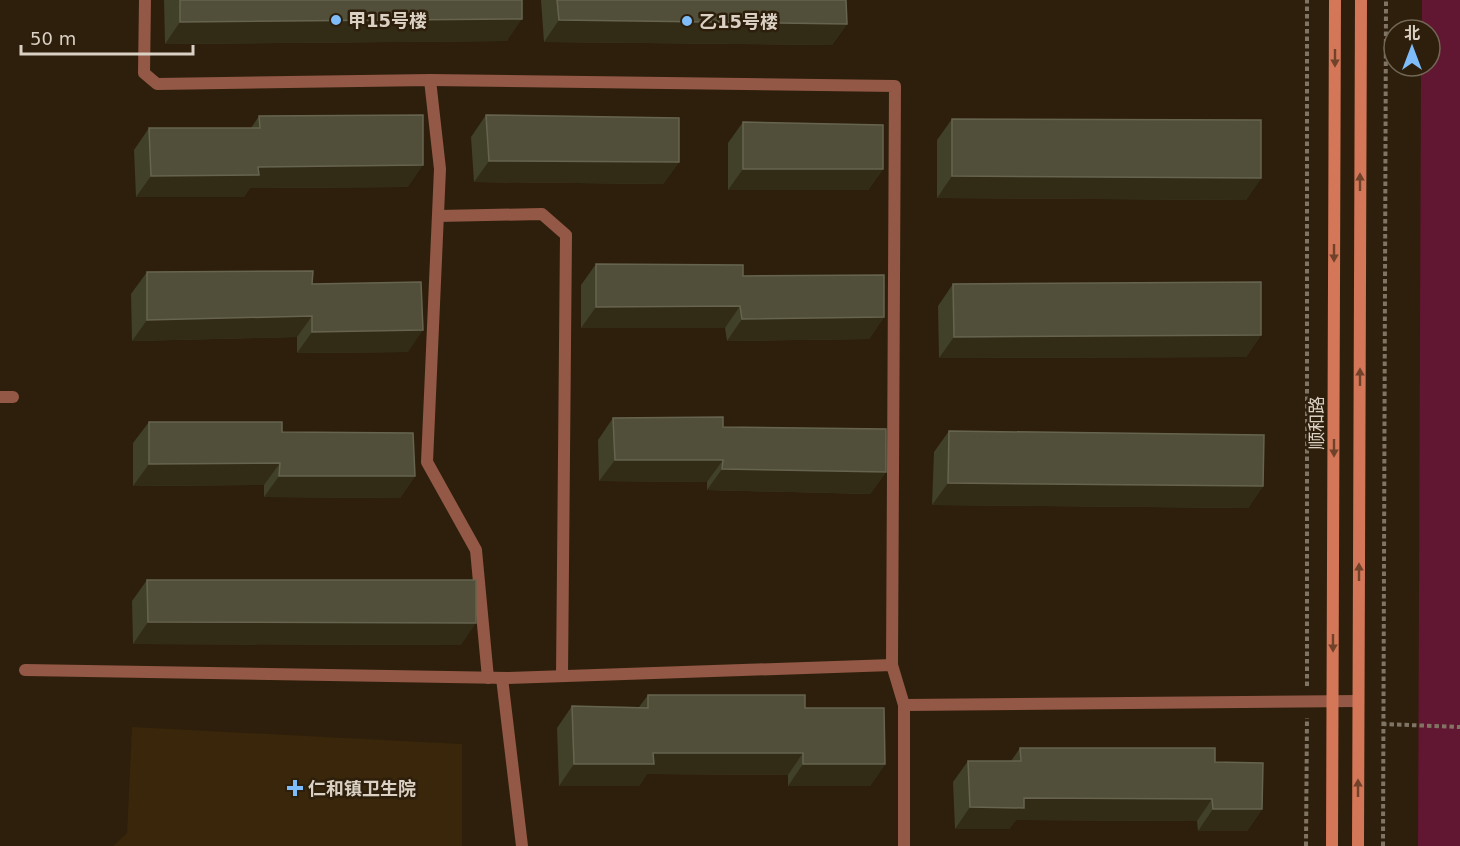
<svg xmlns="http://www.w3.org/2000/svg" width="1460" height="846" viewBox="0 0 1460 846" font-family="'DejaVu Sans','Noto Sans SC',sans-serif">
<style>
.built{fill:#39260b}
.green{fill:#611631}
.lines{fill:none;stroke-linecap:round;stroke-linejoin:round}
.path{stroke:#807464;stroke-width:4;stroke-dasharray:4.5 3;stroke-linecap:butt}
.service{stroke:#935846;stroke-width:12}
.minor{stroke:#935846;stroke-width:12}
.secondary{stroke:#d47658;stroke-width:12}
.wall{fill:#414029}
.shaded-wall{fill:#322c16}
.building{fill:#514f39;stroke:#66644f;stroke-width:1.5}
.oneway{fill:#70422a}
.poi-dot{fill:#7ebdf9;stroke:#2d1f0b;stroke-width:2}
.labels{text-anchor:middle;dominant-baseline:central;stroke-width:5;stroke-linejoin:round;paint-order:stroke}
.poi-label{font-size:18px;font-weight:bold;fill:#dad0c4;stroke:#2d1f0b;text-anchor:start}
.street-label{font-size:18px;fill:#dad0c4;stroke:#2d1f0b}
</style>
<rect width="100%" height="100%" fill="#2d1f0b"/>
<path class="built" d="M 132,727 L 462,744 L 462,846 L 113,846 L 127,833 Z"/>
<path class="green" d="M 1422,0 L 1460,0 L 1460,846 L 1418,846 L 1421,66 L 1430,66 L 1430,30 L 1422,30 Z"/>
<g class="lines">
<g class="path">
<path d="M 1307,686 L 1307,0"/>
<path d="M 1382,724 L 1460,727"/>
<path d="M 1306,846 L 1307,718"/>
<path d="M 1383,846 L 1386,0"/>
</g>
<g class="service">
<path d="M 145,0 L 144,73 L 157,84 L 430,80 L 440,169 L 427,462 L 476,550 L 488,678"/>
<path d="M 430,80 L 895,86 L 892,665"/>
<path d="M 438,216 L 542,214 L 566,235 L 562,676"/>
<path d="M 0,397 L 13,397"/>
<path d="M 502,678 L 522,846"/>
<path d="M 904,705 L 904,846"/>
</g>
<path class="minor" d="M 25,670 L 508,678 L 892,665 L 904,705 L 1358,701"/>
<g class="secondary">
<path d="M 1332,846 L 1335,0"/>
<path d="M 1358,846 L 1361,0"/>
</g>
</g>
<g class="wall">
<path d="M 164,0 L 522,0 L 507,41 L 165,44 Z"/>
<path d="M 541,0 L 846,0 L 847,24 L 832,45 L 544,42 Z"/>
<path d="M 486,115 L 679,162 L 663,184 L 474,182 L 471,137 Z"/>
<path d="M 259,116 L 408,187 L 250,188 L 244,197 L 136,197 L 134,150 L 149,128 L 251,128 Z"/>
<path d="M 952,119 L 1261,178 L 1246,200 L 937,198 L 937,140 Z"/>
<path d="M 743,122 L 883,169 L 868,190 L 728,190 L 728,143 Z"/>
<path d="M 596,264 L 743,276 L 884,317 L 869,339 L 727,341 L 725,328 L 581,328 L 581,285 Z"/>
<path d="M 147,272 L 312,284 L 408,352 L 297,353 L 297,337 L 132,341 L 131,294 Z"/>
<path d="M 953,284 L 1261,335 L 1246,357 L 939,358 L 938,306 Z"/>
<path d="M 613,418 L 723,427 L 886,472 L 870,494 L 707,490 L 707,482 L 599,481 L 598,440 Z"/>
<path d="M 149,422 L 282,432 L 415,476 L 400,498 L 264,497 L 264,485 L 133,486 L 133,443 Z"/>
<path d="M 949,431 L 1263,486 L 1248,508 L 932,505 L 934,452 Z"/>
<path d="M 147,580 L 461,645 L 133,644 L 132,601 Z"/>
<path d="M 648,695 L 805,708 L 885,764 L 870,786 L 788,786 L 788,775 L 647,774 L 639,786 L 559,786 L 557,728 L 572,706 L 639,707 Z"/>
<path d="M 1020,748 L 1215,762 L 1262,809 L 1247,831 L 1198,831 L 1197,821 L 1016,820 L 1009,829 L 955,829 L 953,782 L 968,761 L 1011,761 Z"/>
</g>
<g class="shaded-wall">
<path d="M 522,19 L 507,41 L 165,44 L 180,22 Z"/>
<path d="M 559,20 L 847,24 L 832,45 L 544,42 Z"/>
<path d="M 489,161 L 679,162 L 663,184 L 474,182 Z"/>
<path d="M 423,165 L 408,187 L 250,188 L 244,197 L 136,197 L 151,176 L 258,167 Z"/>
<path d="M 743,169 L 883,169 L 868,190 L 728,190 Z"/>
<path d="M 952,176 L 1261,178 L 1246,200 L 937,198 Z"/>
<path d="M 740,306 L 725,328 L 581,328 L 596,307 Z"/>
<path d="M 312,316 L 297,337 L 132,341 L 147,320 Z"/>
<path d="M 884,317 L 869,339 L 727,341 L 742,319 Z"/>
<path d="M 423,330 L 408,352 L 297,353 L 312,332 Z"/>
<path d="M 1261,335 L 1246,357 L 939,358 L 954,337 Z"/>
<path d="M 615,460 L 723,460 L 707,482 L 599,481 Z"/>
<path d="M 280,463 L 264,485 L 133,486 L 149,464 Z"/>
<path d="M 722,469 L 886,472 L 870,494 L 707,490 Z"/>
<path d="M 279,476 L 415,476 L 400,498 L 264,497 Z"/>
<path d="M 948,483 L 1263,486 L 1248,508 L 932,505 Z"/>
<path d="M 148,622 L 476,623 L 461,645 L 133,644 Z"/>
<path d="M 653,753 L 803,753 L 788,775 L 647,774 L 639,786 L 559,786 L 574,764 Z"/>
<path d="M 803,764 L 885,764 L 870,786 L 788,786 Z"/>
<path d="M 1024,798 L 1212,799 L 1197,821 L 1016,820 L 1009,829 L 955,829 L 970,807 Z"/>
<path d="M 1213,809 L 1262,809 L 1247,831 L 1198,831 Z"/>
</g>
<g class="building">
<path d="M 180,0 L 522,0 L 522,19 L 180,22 Z"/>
<path d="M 557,0 L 846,0 L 847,24 L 559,20 Z"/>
<path d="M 423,115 L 423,165 L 258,167 L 259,175 L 151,176 L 149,128 L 260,128 L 259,116 Z"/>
<path d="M 486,115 L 679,118 L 679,162 L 489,161 Z"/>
<path d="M 952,119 L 1261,120 L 1261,178 L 952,176 Z"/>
<path d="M 743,122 L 883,125 L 883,169 L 743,169 Z"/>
<path d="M 596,264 L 743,265 L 743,276 L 884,275 L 884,317 L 742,319 L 740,306 L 596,307 Z"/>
<path d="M 313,271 L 312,284 L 421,282 L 423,330 L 312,332 L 312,316 L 147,320 L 147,272 Z"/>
<path d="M 1261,282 L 1261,335 L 954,337 L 953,284 Z"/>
<path d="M 723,417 L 723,427 L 886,429 L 886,472 L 722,469 L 723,460 L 615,460 L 613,418 Z"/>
<path d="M 149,422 L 282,422 L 282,432 L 413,433 L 415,476 L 279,476 L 280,463 L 149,464 Z"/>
<path d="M 949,431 L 1264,435 L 1263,486 L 948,483 Z"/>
<path d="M 147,580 L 476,580 L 476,623 L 148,622 Z"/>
<path d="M 648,695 L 805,695 L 805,708 L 884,708 L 885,764 L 803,764 L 803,753 L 653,753 L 654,764 L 574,764 L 572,706 L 648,708 Z"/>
<path d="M 1020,748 L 1215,748 L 1215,762 L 1263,763 L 1262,809 L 1213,809 L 1212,799 L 1024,798 L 1024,808 L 970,807 L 968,761 L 1021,761 Z"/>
</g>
<defs><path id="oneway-solid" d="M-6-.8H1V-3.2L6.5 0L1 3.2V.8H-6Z" transform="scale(1.5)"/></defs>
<g class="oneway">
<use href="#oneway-solid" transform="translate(1335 58) rotate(90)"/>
<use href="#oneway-solid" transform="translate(1360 182) rotate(-90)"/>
<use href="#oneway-solid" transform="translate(1334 253) rotate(90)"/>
<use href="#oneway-solid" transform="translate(1360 377) rotate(-90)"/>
<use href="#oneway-solid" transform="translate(1334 448) rotate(90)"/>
<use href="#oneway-solid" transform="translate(1359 572) rotate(-90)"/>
<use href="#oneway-solid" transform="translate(1333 643) rotate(90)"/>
<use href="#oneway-solid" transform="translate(1358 788) rotate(-90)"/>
</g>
<g class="poi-dot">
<circle cx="336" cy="20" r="6"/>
<circle cx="687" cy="21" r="6"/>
<path d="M292 779h6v6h6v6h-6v6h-6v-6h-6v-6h6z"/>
</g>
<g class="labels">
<g class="poi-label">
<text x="348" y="20">甲15号楼</text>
<text x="699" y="21">乙15号楼</text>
<text x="308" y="788">仁和镇卫生院</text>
</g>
<g class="street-label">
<text transform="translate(1316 423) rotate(-90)">顺和路</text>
</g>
</g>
<g transform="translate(1412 48)"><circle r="28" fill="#2d1f0b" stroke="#726655" stroke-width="1.5"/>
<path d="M0-4.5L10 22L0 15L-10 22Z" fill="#7ebdf9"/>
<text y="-9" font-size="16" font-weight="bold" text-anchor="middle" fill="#dad0c4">北</text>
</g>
<path d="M21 45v9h172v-9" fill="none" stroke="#dad0c4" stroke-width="3"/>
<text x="30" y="45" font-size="18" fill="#dad0c4" stroke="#2d1f0b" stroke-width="4.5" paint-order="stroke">50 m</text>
</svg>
